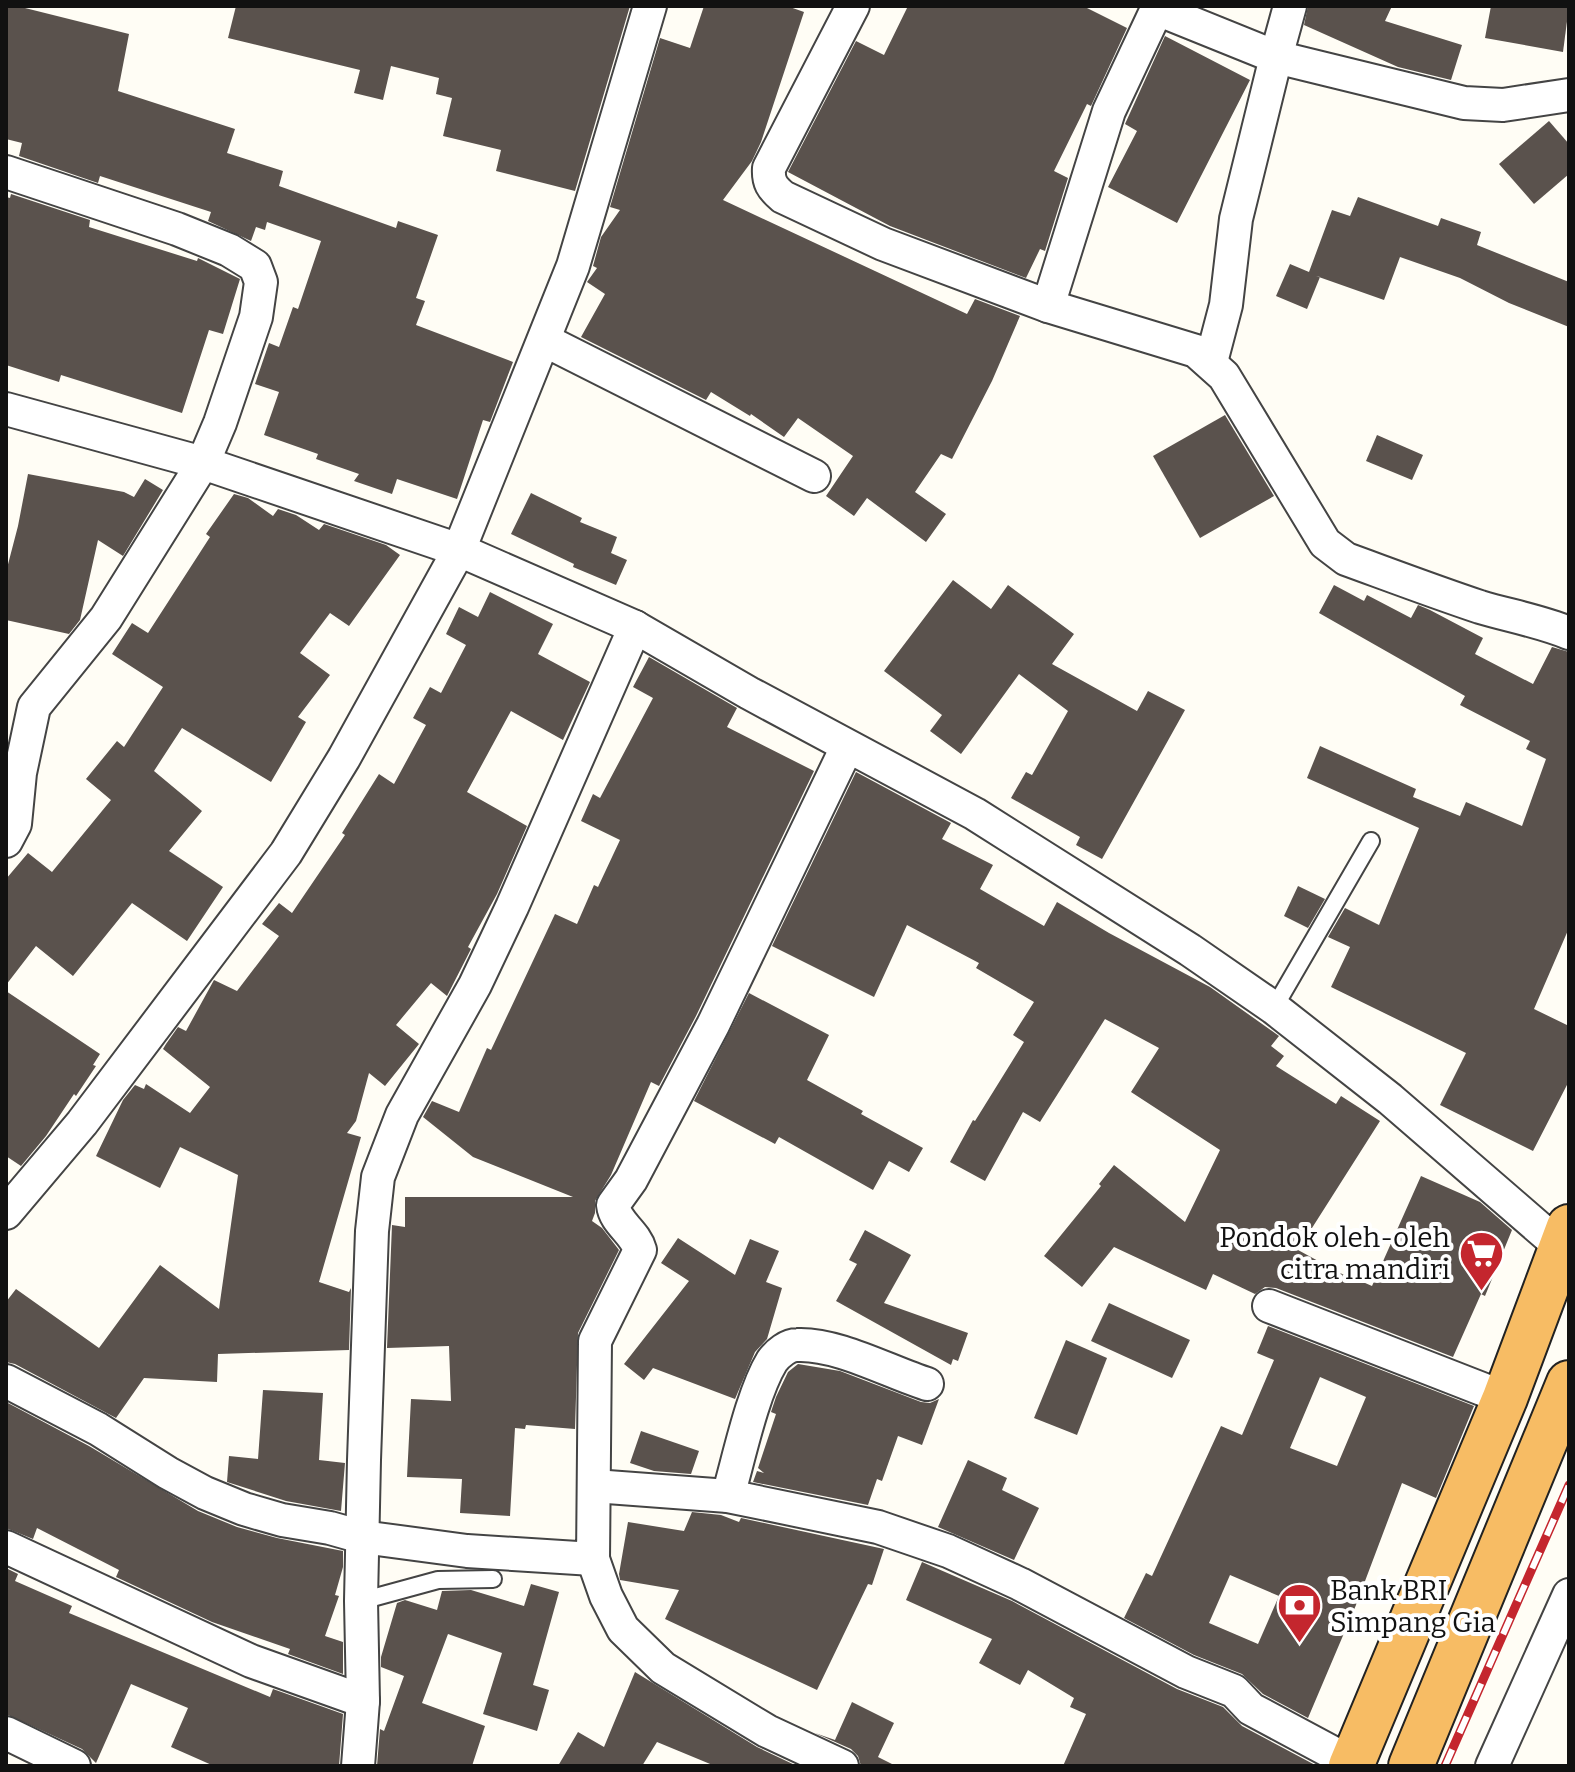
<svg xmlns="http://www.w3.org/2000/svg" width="1575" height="1772" viewBox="0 0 1575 1772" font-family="Bitter,serif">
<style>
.building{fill:#5a524d;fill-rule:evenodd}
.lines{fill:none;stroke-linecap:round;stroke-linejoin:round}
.service-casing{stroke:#444;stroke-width:20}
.minor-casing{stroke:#444;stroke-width:36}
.trunk-casing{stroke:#222;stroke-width:48}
.service{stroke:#fff;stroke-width:16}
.minor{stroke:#fff;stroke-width:32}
.trunk{stroke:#f7bc64;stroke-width:44}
.rail-casing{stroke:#c4262e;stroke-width:9}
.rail{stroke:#fff;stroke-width:6;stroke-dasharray:18;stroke-linecap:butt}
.labels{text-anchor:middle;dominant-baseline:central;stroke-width:8;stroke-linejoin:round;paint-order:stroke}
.poi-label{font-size:28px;fill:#111;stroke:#fff;text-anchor:end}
</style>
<rect width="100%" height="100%" fill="#fffdf5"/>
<g class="building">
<path d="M 6,6 L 17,6 L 129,34 L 118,91 L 235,129 L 227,153 L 283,171 L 279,186 L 396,228 L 398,221 L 438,235 L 416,298 L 425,301 L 416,325 L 513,362 L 490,422 L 483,420 L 457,499 L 397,479 L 392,494 L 354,481 L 359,474 L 316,459 L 318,454 L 264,435 L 279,392 L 255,384 L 269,343 L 279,347 L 293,307 L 298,309 L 321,241 L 267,222 L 265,230 L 256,227 L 251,241 L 208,221 L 211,212 L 100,176 L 98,183 L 19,156 L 22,143 L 6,139 Z"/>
<path d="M 236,6 L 630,6 L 575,191 L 496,171 L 501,150 L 443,136 L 452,98 L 436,94 L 439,78 L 391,66 L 383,100 L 354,93 L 360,70 L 228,38 Z"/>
<path d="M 704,6 L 787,6 L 804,12 L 761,142 L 752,161 L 723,200 L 967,314 L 975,299 L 1020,316 L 992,381 L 952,459 L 941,454 L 915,492 L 946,514 L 926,542 L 867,498 L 854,516 L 826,496 L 853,456 L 798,418 L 784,437 L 751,414 L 750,416 L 711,392 L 706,400 L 581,337 L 605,294 L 587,282 L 597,268 L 593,266 L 601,237 L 620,210 L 610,207 L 660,38 L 690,48 Z"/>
<path d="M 908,6 L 1083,6 L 1127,28 L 1091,106 L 1087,104 L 1054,171 L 1068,178 L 1045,251 L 1040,249 L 1026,278 L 890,226 L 788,172 L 856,41 L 884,55 Z"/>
<path d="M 1308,6 L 1392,6 L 1385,21 L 1462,45 L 1451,80 L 1398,67 L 1304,25 Z"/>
<path d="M 1491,6 L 1569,6 L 1563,52 L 1485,38 Z"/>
<path d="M 1165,36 L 1250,80 L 1177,223 L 1108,187 L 1137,131 L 1125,124 Z"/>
<path d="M 1549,121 L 1569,144 L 1569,174 L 1534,204 L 1499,164 Z"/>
<path d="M 11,194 L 90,220 L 89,227 L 197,261 L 198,258 L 240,279 L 223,334 L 209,330 L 182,413 L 61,375 L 59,382 L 6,365 L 6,197 L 10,198 Z"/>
<path d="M 1358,197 L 1438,226 L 1441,218 L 1481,232 L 1477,245 L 1569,282 L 1569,327 L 1509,303 L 1460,278 L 1400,257 L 1384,300 L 1316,276 L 1320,277 L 1307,309 L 1276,296 L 1290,264 L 1309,272 L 1332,210 L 1350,216 Z"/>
<path d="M 1225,415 L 1274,496 L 1200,538 L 1153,456 Z"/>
<path d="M 1377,435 L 1423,455 L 1412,480 L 1366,461 Z"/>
<path d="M 28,474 L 124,492 L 134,497 L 145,479 L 163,490 L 123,556 L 98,540 L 80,620 L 69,634 L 6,620 L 6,572 L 18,526 Z"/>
<path d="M 531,493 L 582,518 L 580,522 L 617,537 L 611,553 L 627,560 L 616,585 L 573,567 L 574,564 L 511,534 Z"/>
<path d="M 234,494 L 248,498 L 273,516 L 278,509 L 296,515 L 319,530 L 324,524 L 386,545 L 400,555 L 349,626 L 330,613 L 300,653 L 330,675 L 298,717 L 306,722 L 271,782 L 182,728 L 154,771 L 202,811 L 169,851 L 223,887 L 187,941 L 132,903 L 73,976 L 36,946 L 6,985 L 6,879 L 28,853 L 52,872 L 111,800 L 86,779 L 117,741 L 124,747 L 163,687 L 112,654 L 132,623 L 148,633 L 210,537 L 206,534 Z"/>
<path d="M 953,580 L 991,609 L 1008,585 L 1074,634 L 1052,664 L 1137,711 L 1148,691 L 1185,710 L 1102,859 L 1076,845 L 1080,837 L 1011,798 L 1026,772 L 1032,775 L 1068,711 L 1019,674 L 961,754 L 930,731 L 942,715 L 884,671 Z"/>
<path d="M 1334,585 L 1364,601 L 1367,595 L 1411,618 L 1418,605 L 1430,610 L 1483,638 L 1475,654 L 1533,684 L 1552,647 L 1569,652 L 1569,928 L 1534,1009 L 1569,1026 L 1569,1081 L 1533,1151 L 1440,1105 L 1466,1053 L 1331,987 L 1350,947 L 1328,937 L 1345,908 L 1379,925 L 1419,828 L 1307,778 L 1320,746 L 1416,789 L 1413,797 L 1460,816 L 1466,802 L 1522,826 L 1546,759 L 1526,749 L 1530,741 L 1460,705 L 1465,696 L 1319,613 Z"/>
<path d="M 490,592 L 553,624 L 538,654 L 590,682 L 563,740 L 511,711 L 467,792 L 527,826 L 497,894 L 468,947 L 471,949 L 447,996 L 431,983 L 396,1025 L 419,1044 L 385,1086 L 369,1073 L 356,1121 L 347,1133 L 361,1137 L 319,1282 L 349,1292 L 351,1288 L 349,1350 L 218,1354 L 217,1382 L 144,1378 L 116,1418 L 15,1364 L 6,1362 L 6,1302 L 16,1289 L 99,1348 L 160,1265 L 219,1309 L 238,1175 L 180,1147 L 160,1188 L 96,1156 L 123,1100 L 135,1085 L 144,1089 L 146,1084 L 190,1113 L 210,1087 L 163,1049 L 166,1044 L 178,1027 L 186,1031 L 214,980 L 237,991 L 279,936 L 262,924 L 279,903 L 292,913 L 345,835 L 342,833 L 379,774 L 394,784 L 426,725 L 413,718 L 430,687 L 441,693 L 466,645 L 446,634 L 459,607 L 478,617 Z"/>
<path d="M 649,657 L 737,708 L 727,727 L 814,771 L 696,1016 L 659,1086 L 651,1082 L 611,1175 L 595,1201 L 595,1213 L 592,1221 L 602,1228 L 619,1250 L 578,1333 L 575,1429 L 526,1425 L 525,1429 L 515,1428 L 510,1516 L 460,1513 L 462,1479 L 407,1477 L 411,1399 L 451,1401 L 449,1346 L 387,1348 L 392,1225 L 405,1227 L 405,1197 L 573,1197 L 473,1157 L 423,1117 L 432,1101 L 459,1112 L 487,1048 L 491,1050 L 555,914 L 577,924 L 594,885 L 598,887 L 620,840 L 581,821 L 593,794 L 600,798 L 653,698 L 633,687 Z"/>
<path d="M 856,772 L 951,823 L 942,839 L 993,865 L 980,889 L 1044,926 L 1057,902 L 1109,933 L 1210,987 L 1279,1036 L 1271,1046 L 1284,1056 L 1276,1066 L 1336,1104 L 1341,1096 L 1380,1121 L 1298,1250 L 1355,1281 L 1356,1279 L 1372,1286 L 1421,1176 L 1480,1202 L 1512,1230 L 1485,1296 L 1481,1294 L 1453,1357 L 1276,1288 L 1265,1287 L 1255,1294 L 1213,1274 L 1206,1290 L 1114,1247 L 1082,1287 L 1044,1256 L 1101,1186 L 1099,1184 L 1114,1165 L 1185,1222 L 1220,1150 L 1131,1092 L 1159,1048 L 1105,1019 L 1040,1122 L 1023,1112 L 985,1181 L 950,1162 L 973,1120 L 975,1121 L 1024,1042 L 1013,1035 L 1034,1002 L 976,968 L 979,963 L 907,925 L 874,997 L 772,946 Z"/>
<path d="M 1298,886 L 1325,899 L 1308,928 L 1284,916 Z"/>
<path d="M 6,991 L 100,1054 L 93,1065 L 96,1066 L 76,1096 L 74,1094 L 46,1136 L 21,1166 L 6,1156 Z"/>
<path d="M 749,993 L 829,1035 L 807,1080 L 863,1111 L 861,1114 L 923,1148 L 909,1172 L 889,1161 L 873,1190 L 779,1137 L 775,1144 L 694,1101 Z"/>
<path d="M 865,1230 L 911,1255 L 884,1303 L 968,1333 L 958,1361 L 953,1359 L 951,1365 L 836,1301 L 857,1264 L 849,1260 Z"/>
<path d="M 678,1238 L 735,1275 L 750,1239 L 779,1251 L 766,1282 L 782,1288 L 767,1339 L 755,1352 L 735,1399 L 653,1368 L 644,1380 L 624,1364 L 689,1281 L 661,1263 Z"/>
<path d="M 1109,1303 L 1190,1340 L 1172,1378 L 1091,1341 Z"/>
<path d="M 1268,1326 L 1474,1406 L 1436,1498 L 1402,1483 L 1356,1605 L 1308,1718 L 1263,1694 L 1242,1674 L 1194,1655 L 1124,1618 L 1146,1573 L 1152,1576 L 1221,1426 L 1242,1435 L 1274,1360 L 1257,1353 ZM 1320,1377 L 1366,1397 L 1337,1466 L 1290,1448 ZM 1230,1575 L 1279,1596 L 1258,1644 L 1209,1623 Z"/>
<path d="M 1066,1340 L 1107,1358 L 1077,1435 L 1034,1418 Z"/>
<path d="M 798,1364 L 840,1371 L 921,1402 L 930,1403 L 939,1399 L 922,1445 L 898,1436 L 882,1481 L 877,1479 L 868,1505 L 753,1482 L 757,1471 L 764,1473 L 758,1468 L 776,1414 L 771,1412 L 776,1397 L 788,1372 Z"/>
<path d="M 263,1390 L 323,1393 L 319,1460 L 345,1463 L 341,1511 L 286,1501 L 227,1482 L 229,1456 L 258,1459 Z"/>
<path d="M 6,1402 L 89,1446 L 198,1511 L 237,1527 L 277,1538 L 343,1551 L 343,1567 L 335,1595 L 339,1596 L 325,1636 L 343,1642 L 343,1674 L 288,1654 L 290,1649 L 212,1622 L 116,1577 L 119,1570 L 37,1528 L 33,1539 L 6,1528 Z"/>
<path d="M 641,1431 L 699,1451 L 691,1474 L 654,1471 L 630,1463 Z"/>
<path d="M 968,1460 L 1007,1478 L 1002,1490 L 1039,1508 L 1014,1560 L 938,1527 Z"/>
<path d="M 692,1512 L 721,1515 L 739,1522 L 741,1518 L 884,1549 L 872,1585 L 868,1584 L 817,1690 L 665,1619 L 679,1590 L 620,1580 L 619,1574 L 628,1522 L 684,1531 Z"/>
<path d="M 922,1562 L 1012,1601 L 1177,1689 L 1223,1707 L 1242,1726 L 1317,1766 L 1063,1766 L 1086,1714 L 1070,1707 L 1074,1698 L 1028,1670 L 1020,1685 L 979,1663 L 992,1639 L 906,1600 Z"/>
<path d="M 6,1568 L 18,1574 L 15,1581 L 72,1606 L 69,1613 L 270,1697 L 273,1689 L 343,1714 L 339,1766 L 214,1766 L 171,1747 L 188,1708 L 131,1684 L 96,1763 L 82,1749 L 6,1714 Z"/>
<path d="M 531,1584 L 559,1592 L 533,1685 L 549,1690 L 537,1731 L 483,1714 L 502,1653 L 448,1634 L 422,1703 L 485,1726 L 472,1766 L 377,1766 L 380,1729 L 384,1731 L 404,1676 L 381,1667 L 381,1657 L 397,1603 L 405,1600 L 437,1610 L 442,1591 L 471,1590 L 524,1606 Z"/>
<path d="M 635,1672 L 757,1747 L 797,1766 L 715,1766 L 657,1742 L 642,1766 L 558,1766 L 578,1732 L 604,1747 Z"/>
<path d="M 852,1702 L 894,1723 L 878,1757 L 896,1766 L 861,1766 L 858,1756 L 851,1749 L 815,1733 L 835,1740 Z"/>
</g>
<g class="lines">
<defs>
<g id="service">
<path d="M 1274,1008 L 1371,841"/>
<path d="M 361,1601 L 438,1580 L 493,1579"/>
</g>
<g id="minor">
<path d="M 853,6 L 769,168 C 768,182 772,188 783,197 L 883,244 L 1048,306 L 1196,351 L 1224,376 L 1325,543 L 1346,559 C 1390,575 1435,592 1480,607 C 1510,616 1540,621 1569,633"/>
<path d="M 1290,6 L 1276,57 L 1464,103 L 1503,105 L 1569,95"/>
<path d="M 6,172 L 177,229 L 229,250 L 255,266 L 261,282 L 256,317 L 220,423 L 203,463 L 106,618 L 34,707 L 20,773 L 15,824 L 6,841"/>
<path d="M 1048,306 L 1109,111 L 1157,9 L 1276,57 L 1236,219 L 1226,305 L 1211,362"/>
<path d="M 544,340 L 814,476"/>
<path d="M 6,409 L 203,463 L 459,550 L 635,627 L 749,693 L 975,814 L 1190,950 L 1274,1008 L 1390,1099 L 1561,1247"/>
<path d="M 6,1213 L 82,1123 L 286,853 L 344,758 L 459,550 L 573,266 L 650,6"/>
<path d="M 1269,1306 L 1505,1398"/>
<path d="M 6,1381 L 98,1429 L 168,1473 L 205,1493 L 244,1509 L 282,1520 L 330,1528 L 362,1537 L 467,1551 L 593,1559 L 595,1341 L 640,1250 C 635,1232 615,1223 613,1205 L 631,1180 L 713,1025 L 847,747"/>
<path d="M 594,1486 L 728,1496 L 878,1527 L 948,1551 L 1020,1584 L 1186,1672 L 1234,1691 L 1251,1709 L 1352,1763"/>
<path d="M 728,1496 C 739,1458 752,1394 772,1361 C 778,1353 788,1345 797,1345 C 837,1343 889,1372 927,1384"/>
<path d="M 6,1547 L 251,1661 L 363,1701"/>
<path d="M 593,1559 L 606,1596 L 623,1629 L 663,1668 L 767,1731 L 842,1766"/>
<path d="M 6,1733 L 74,1766"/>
<path d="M 358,1766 L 363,1701 L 361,1601 L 364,1460 L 372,1231 L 378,1177 L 402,1115 L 475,985 L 512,907 L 635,627"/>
<path d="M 1492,1766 L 1569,1595"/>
</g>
<g id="trunk">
<path d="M 1351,1766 L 1505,1398 L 1569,1227"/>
<path d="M 1411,1766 L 1569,1383"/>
</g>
</defs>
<use href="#service" class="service-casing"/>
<use href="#minor" class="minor-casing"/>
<use href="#trunk" class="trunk-casing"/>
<use href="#service" class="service"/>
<use href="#minor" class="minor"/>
<use href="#trunk" class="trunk"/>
<defs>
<path id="rail" d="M 1445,1766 L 1569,1485"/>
</defs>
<use href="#rail" class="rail-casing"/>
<use href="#rail" class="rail"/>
</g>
<defs>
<symbol id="supermarket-pin" viewBox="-11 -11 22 30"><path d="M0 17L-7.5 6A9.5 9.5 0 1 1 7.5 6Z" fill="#c4262e" stroke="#fff"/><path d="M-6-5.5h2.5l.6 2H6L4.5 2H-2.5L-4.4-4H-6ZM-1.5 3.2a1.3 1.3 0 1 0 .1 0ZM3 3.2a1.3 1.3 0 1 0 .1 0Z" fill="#fff"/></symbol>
<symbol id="bank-pin" viewBox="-11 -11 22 30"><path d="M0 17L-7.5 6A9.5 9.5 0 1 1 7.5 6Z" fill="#c4262e" stroke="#fff"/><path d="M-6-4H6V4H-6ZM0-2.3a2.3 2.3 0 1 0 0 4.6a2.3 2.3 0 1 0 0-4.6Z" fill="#fff"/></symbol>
</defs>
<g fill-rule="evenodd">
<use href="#supermarket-pin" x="1456" y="1228" width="51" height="69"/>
<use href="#bank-pin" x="1274" y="1580" width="51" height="69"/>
</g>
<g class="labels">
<g class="poi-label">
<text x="1450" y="1237">Pondok oleh-oleh<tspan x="1450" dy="32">citra mandiri</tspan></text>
<text x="1330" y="1590" text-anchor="start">Bank BRI<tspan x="1330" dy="32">Simpang Gia</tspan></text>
</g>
</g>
<rect width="1575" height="1772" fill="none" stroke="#111111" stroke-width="16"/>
</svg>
